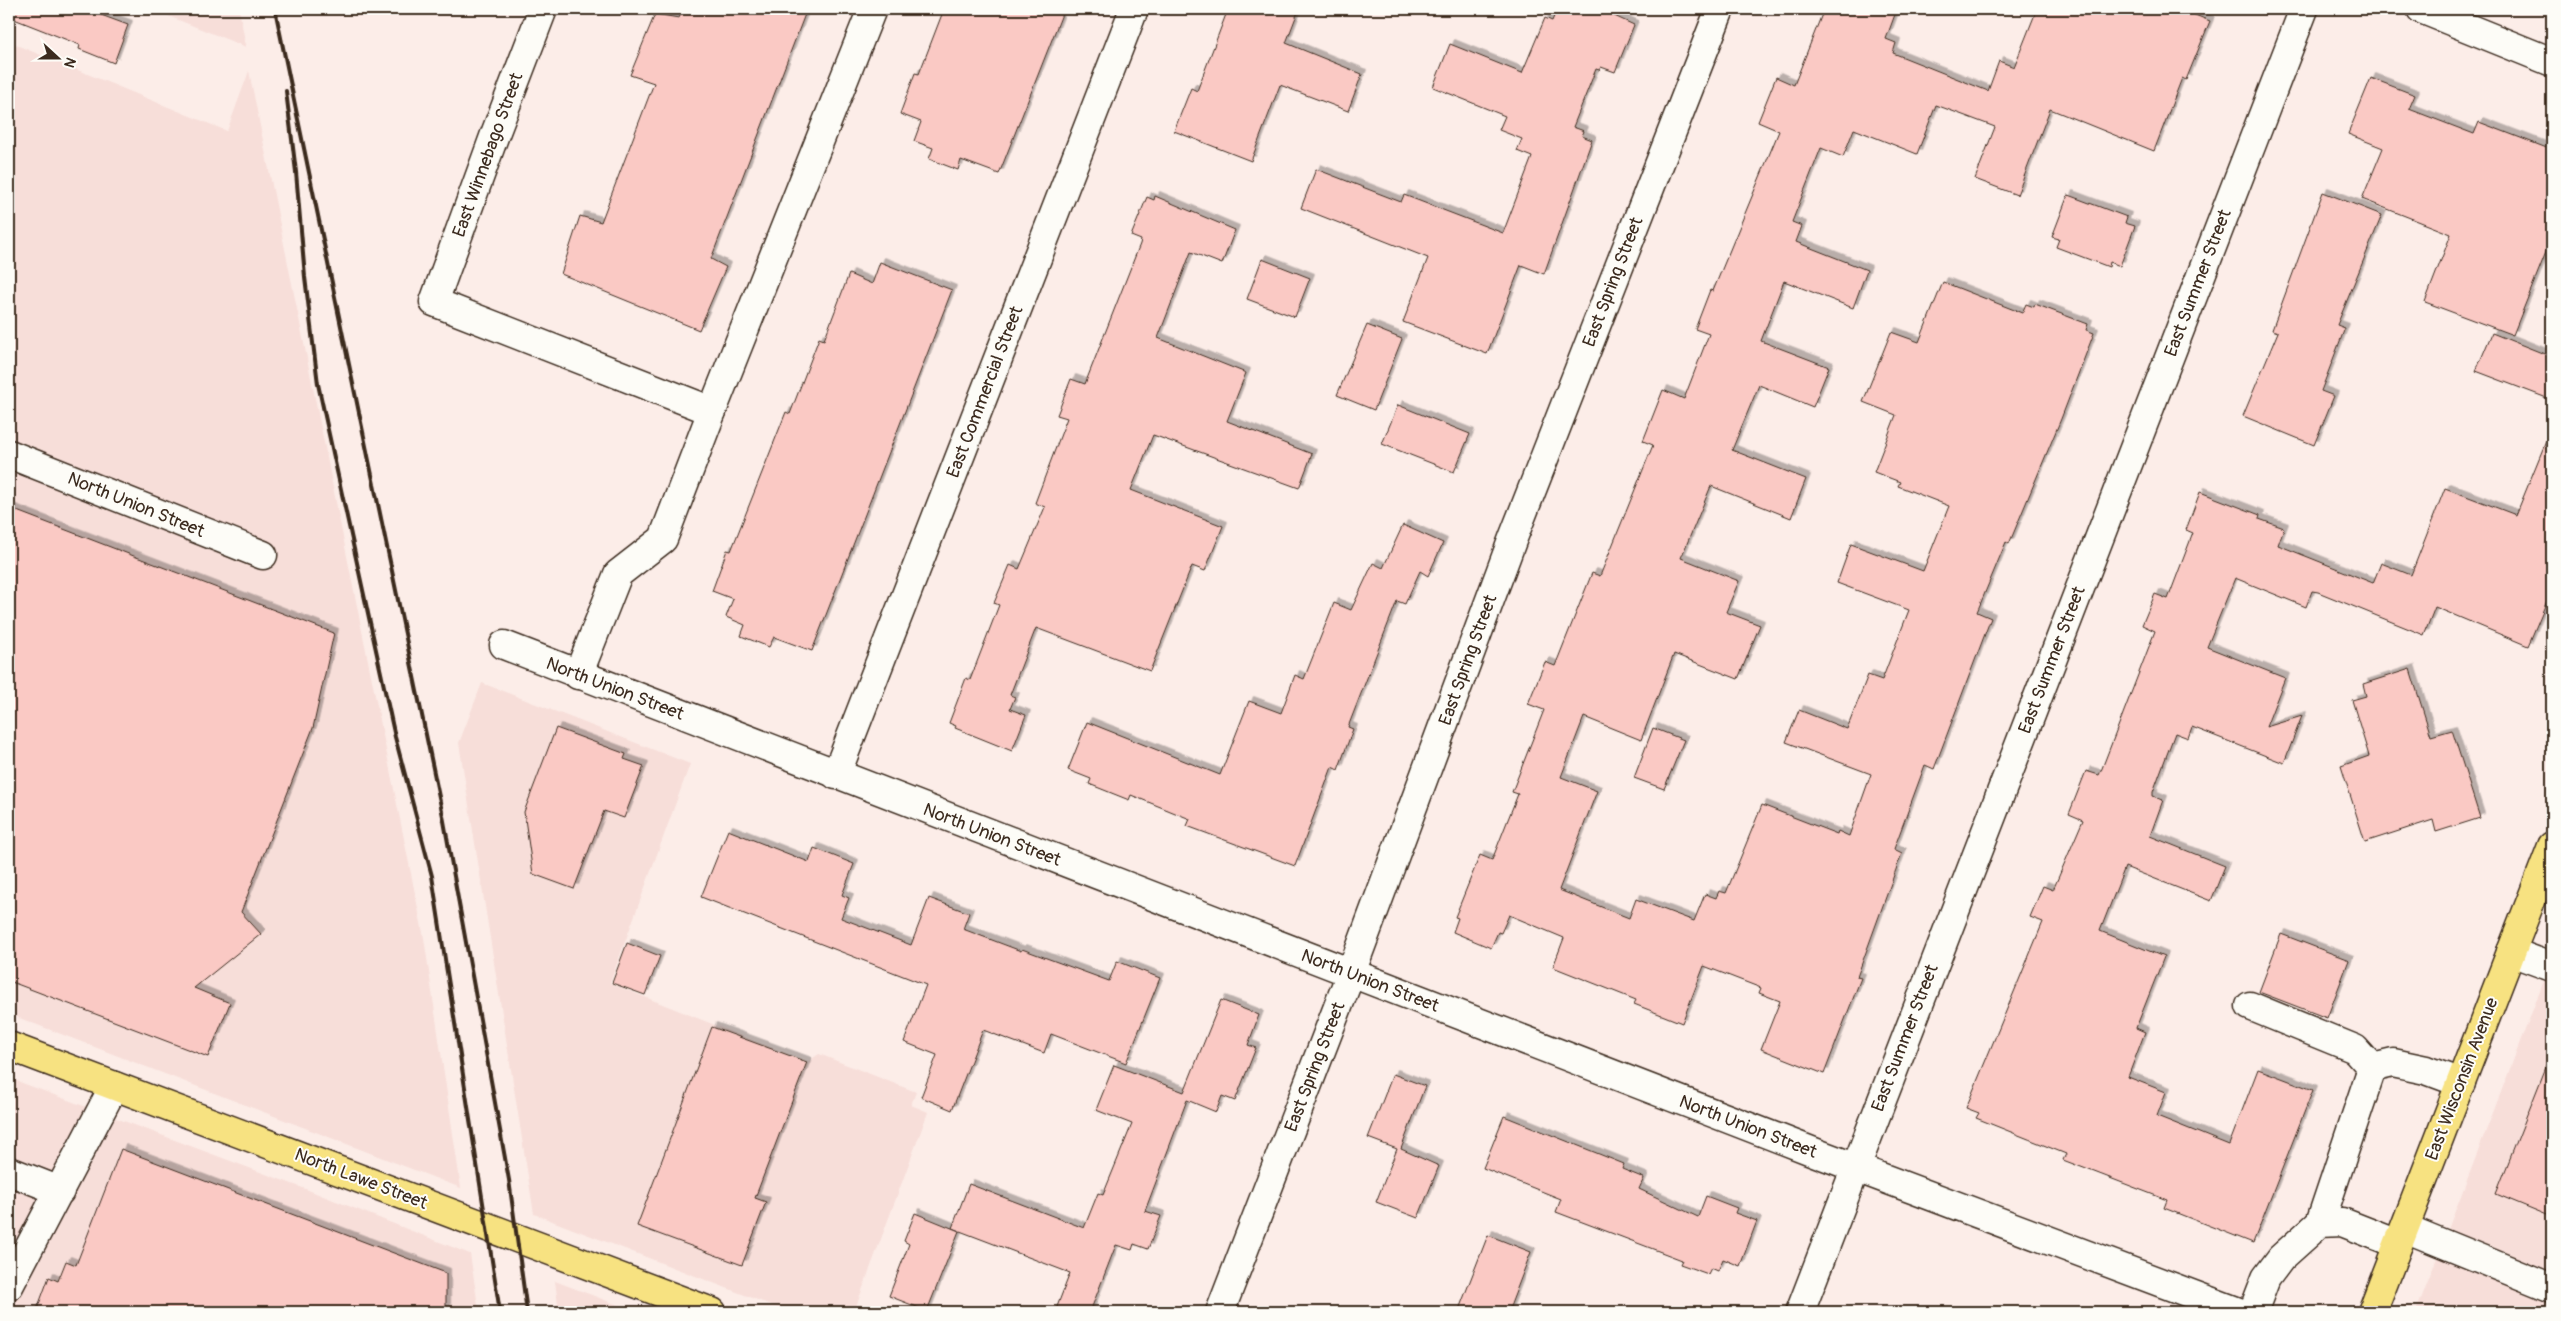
<svg xmlns="http://www.w3.org/2000/svg" width="2561" height="1321" viewBox="0 0 2561 1321" font-family="Pangolin,sans-serif">
<style>
.built{fill:#f7ded9}
.building{fill:#fac9c4;stroke:#3b2a1e;filter:url(#shadow)}
.lines{fill:none;stroke-linecap:round;stroke-linejoin:round}
.minor-casing{stroke:#3b2a1e;stroke-width:31}
.major-casing{stroke:#3b2a1e;stroke-width:31}
.minor{stroke:#fdfcf7;stroke-width:28}
.major{stroke:#f7e281;stroke-width:28}
.rail{stroke:#3b2a1e;stroke-width:4}
.labels{text-anchor:middle;dominant-baseline:central;stroke-width:4;stroke-linejoin:round;paint-order:stroke}
.street-label{font-size:18px;fill:#3b2a1e;stroke:#fdfcf7}
</style>
<defs>
<filter id="shadow"><feDropShadow dx="4.5" dy="-4.5" stdDeviation="0" flood-color="#0004"/></filter>
</defs>
<rect width="100%" height="100%" fill="#fcede8"/>
<filter id="ink" filterUnits="userSpaceOnUse"><feTurbulence type="fractalNoise" baseFrequency=".02" numOctaves="2"/><feDisplacementMap in="SourceGraphic" scale="10" xChannelSelector="R" yChannelSelector="G"/><feConvolveMatrix kernelMatrix="1 2 1 2 8 2 1 2 1" color-interpolation-filters="sRGB"/></filter>
<g filter="url(#ink)">
<g class="built">
<path d="M 151,9 L 239,9 L 246,47 Z"/>
<path d="M 9,42 L 227,131 L 249,71 L 424,938 L 461,1188 L 9,1014 Z"/>
<path d="M 482,683 L 690,764 L 610,983 L 807,1062 L 819,1054 L 916,1092 L 911,1105 L 928,1112 L 854,1312 L 789,1312 L 534,1214 L 459,743 Z"/>
<path d="M 2552,960 L 2552,1312 L 2416,1312 Z"/>
<path d="M 9,1078 L 303,1188 L 470,1254 L 479,1312 L 9,1312 Z"/>
<path d="M 555,1281 L 636,1312 L 559,1312 Z"/>
</g>
<g class="building">
<path d="M 9,9 L 85,9 L 128,25 L 114,63 L 79,49 L 80,45 L 9,17 Z"/>
<path d="M 683,9 L 807,9 L 711,259 L 726,267 L 699,330 L 561,274 L 580,216 L 601,222 L 654,83 L 630,75 L 655,14 L 679,18 Z"/>
<path d="M 944,9 L 1064,9 L 999,174 L 961,160 L 958,170 L 929,159 L 933,148 L 914,141 L 921,122 L 900,114 L 915,73 L 919,74 Z"/>
<path d="M 1228,9 L 1299,9 L 1286,43 L 1362,74 L 1348,111 L 1280,85 L 1251,161 L 1174,131 L 1191,88 L 1197,91 Z"/>
<path d="M 1557,9 L 1599,9 L 1634,25 L 1615,72 L 1601,67 L 1599,70 L 1596,69 L 1573,127 L 1584,131 L 1582,136 L 1592,140 L 1544,274 L 1521,265 L 1487,354 L 1403,322 L 1428,258 L 1301,208 L 1316,169 L 1401,202 L 1404,195 L 1503,233 L 1532,157 L 1517,151 L 1522,139 L 1499,130 L 1505,116 L 1433,87 L 1450,44 L 1522,73 L 1545,18 L 1552,21 Z"/>
<path d="M 1824,9 L 1897,9 L 1886,39 L 1896,43 L 1893,53 L 1988,91 L 1999,61 L 2014,67 L 2037,9 L 2180,9 L 2210,21 L 2186,80 L 2182,78 L 2154,151 L 2050,109 L 2017,195 L 1975,179 L 1995,127 L 1936,105 L 1917,154 L 1854,129 L 1843,157 L 1821,148 L 1792,222 L 1802,226 L 1796,242 L 1867,270 L 1853,308 L 1784,281 L 1761,341 L 1829,367 L 1813,407 L 1759,385 L 1732,450 L 1806,479 L 1791,518 L 1711,486 L 1681,558 L 1739,581 L 1726,612 L 1760,625 L 1738,679 L 1674,654 L 1641,740 L 1584,717 L 1561,777 L 1597,791 L 1559,890 L 1629,918 L 1636,899 L 1694,921 L 1705,894 L 1716,898 L 1719,891 L 1726,893 L 1762,805 L 1837,834 L 1838,831 L 1849,836 L 1871,774 L 1786,742 L 1799,710 L 1847,729 L 1868,675 L 1882,680 L 1909,610 L 1837,583 L 1851,544 L 1923,571 L 1949,506 L 1898,486 L 1900,482 L 1874,472 L 1896,415 L 1863,402 L 1891,332 L 1919,342 L 1943,282 L 2022,313 L 2026,304 L 2034,307 L 2035,304 L 2088,324 L 2086,330 L 2094,333 L 2061,419 L 2009,544 L 2006,542 L 1977,612 L 1991,618 L 1934,769 L 1925,765 L 1894,849 L 1902,853 L 1857,977 L 1861,978 L 1824,1074 L 1761,1049 L 1780,1001 L 1759,993 L 1761,988 L 1704,966 L 1682,1023 L 1634,1004 L 1636,1000 L 1553,967 L 1564,938 L 1509,915 L 1501,933 L 1498,932 L 1491,948 L 1453,932 L 1458,918 L 1455,917 L 1480,855 L 1492,860 L 1518,794 L 1512,792 L 1544,710 L 1528,704 L 1545,662 L 1555,666 L 1592,573 L 1600,576 L 1653,445 L 1643,441 L 1663,390 L 1684,399 L 1709,334 L 1695,329 L 1710,290 L 1713,291 L 1779,131 L 1758,122 L 1776,77 L 1794,85 Z"/>
<path d="M 2371,78 L 2415,95 L 2409,109 L 2474,134 L 2479,122 L 2552,150 L 2552,237 L 2513,335 L 2425,302 L 2451,234 L 2362,199 L 2383,148 L 2348,134 Z"/>
<path d="M 2323,192 L 2382,215 L 2337,325 L 2345,328 L 2321,391 L 2334,396 L 2314,445 L 2243,416 L 2278,332 L 2272,330 Z"/>
<path d="M 2068,195 L 2127,217 L 2125,223 L 2135,226 L 2120,266 L 2110,262 L 2109,267 L 2056,247 L 2059,239 L 2052,237 Z"/>
<path d="M 1155,196 L 1235,230 L 1222,264 L 1191,252 L 1158,338 L 1246,373 L 1227,421 L 1312,454 L 1299,488 L 1153,435 L 1131,490 L 1223,526 L 1205,571 L 1192,566 L 1150,671 L 1036,628 L 1010,695 L 1015,697 L 1010,709 L 1026,715 L 1012,751 L 955,728 L 956,726 L 949,723 L 966,678 L 970,680 L 999,605 L 994,603 L 1010,565 L 1019,569 L 1045,507 L 1035,503 L 1067,418 L 1057,415 L 1071,379 L 1085,384 L 1140,244 L 1141,240 L 1131,236 L 1147,197 L 1154,200 Z"/>
<path d="M 1262,259 L 1310,278 L 1295,317 L 1247,299 Z"/>
<path d="M 880,262 L 952,290 L 812,651 L 774,637 L 769,647 L 741,636 L 745,625 L 726,617 L 733,599 L 712,591 L 727,550 L 731,551 L 786,412 L 790,414 L 819,338 L 824,340 L 849,274 L 872,284 Z"/>
<path d="M 1367,325 L 1402,339 L 1374,410 L 1337,395 Z"/>
<path d="M 2492,333 L 2552,357 L 2552,400 L 2476,371 Z"/>
<path d="M 1398,405 L 1470,434 L 1454,472 L 1382,444 Z"/>
<path d="M 2551,429 L 2552,589 L 2528,646 L 2435,607 L 2424,635 L 2318,592 L 2312,591 L 2306,607 L 2235,578 L 2207,647 L 2285,678 L 2266,727 L 2302,716 L 2284,763 L 2192,727 L 2188,738 L 2175,733 L 2153,792 L 2153,796 L 2163,800 L 2150,836 L 2225,866 L 2211,901 L 2125,867 L 2100,931 L 2164,957 L 2136,1028 L 2145,1032 L 2128,1077 L 2166,1092 L 2157,1116 L 2229,1145 L 2258,1069 L 2313,1090 L 2253,1243 L 2164,1208 L 2167,1200 L 2063,1160 L 2066,1154 L 1976,1118 L 1979,1113 L 1966,1108 L 2043,922 L 2030,917 L 2043,886 L 2053,890 L 2083,820 L 2069,814 L 2086,771 L 2099,775 L 2101,771 L 2155,631 L 2142,625 L 2155,594 L 2168,599 L 2193,533 L 2186,530 L 2200,492 L 2260,515 L 2259,519 L 2284,528 L 2278,545 L 2373,583 L 2381,563 L 2411,575 L 2445,488 L 2516,515 Z"/>
<path d="M 9,508 L 334,633 L 313,728 L 241,912 L 261,934 L 194,988 L 230,1003 L 208,1057 L 9,981 Z"/>
<path d="M 1403,525 L 1443,543 L 1428,576 L 1420,571 L 1405,604 L 1397,601 L 1348,727 L 1353,729 L 1338,770 L 1332,767 L 1295,866 L 1187,826 L 1190,819 L 1131,795 L 1129,800 L 1089,784 L 1091,779 L 1068,770 L 1087,722 L 1220,775 L 1249,701 L 1281,713 L 1295,675 L 1304,679 L 1334,603 L 1351,610 L 1373,563 L 1383,568 Z"/>
<path d="M 2410,669 L 2431,736 L 2452,730 L 2480,818 L 2436,832 L 2433,820 L 2365,842 L 2341,766 L 2369,756 L 2352,700 L 2366,696 L 2363,684 Z"/>
<path d="M 556,728 L 626,754 L 624,759 L 644,766 L 624,818 L 604,811 L 574,889 L 533,874 L 524,812 Z"/>
<path d="M 1653,728 L 1684,740 L 1664,789 L 1634,778 Z"/>
<path d="M 728,830 L 809,862 L 814,848 L 854,864 L 842,895 L 849,898 L 841,918 L 911,945 L 929,898 L 969,913 L 963,929 L 1021,951 L 1022,949 L 1109,981 L 1117,961 L 1160,978 L 1126,1063 L 1051,1034 L 1044,1053 L 983,1030 L 952,1110 L 921,1097 L 937,1055 L 904,1042 L 926,985 L 701,897 Z"/>
<path d="M 2281,934 L 2349,960 L 2327,1018 L 2259,992 Z"/>
<path d="M 627,943 L 660,956 L 645,995 L 612,983 Z"/>
<path d="M 1221,1000 L 1259,1015 L 1248,1045 L 1256,1048 L 1235,1101 L 1222,1096 L 1216,1112 L 1187,1100 L 1145,1211 L 1161,1216 L 1148,1249 L 1134,1244 L 1132,1250 L 1116,1245 L 1090,1312 L 1055,1312 L 1070,1273 L 952,1228 L 969,1184 L 1084,1228 L 1098,1193 L 1103,1195 L 1132,1124 L 1096,1110 L 1114,1065 L 1184,1092 Z"/>
<path d="M 712,1027 L 807,1062 L 755,1198 L 766,1202 L 742,1265 L 637,1226 Z"/>
<path d="M 2550,1057 L 2552,1057 L 2552,1217 L 2496,1194 Z"/>
<path d="M 1393,1074 L 1425,1086 L 1401,1149 L 1439,1166 L 1418,1218 L 1376,1202 L 1397,1149 L 1368,1138 Z"/>
<path d="M 1504,1116 L 1624,1164 L 1622,1169 L 1644,1178 L 1639,1189 L 1698,1217 L 1706,1196 L 1737,1208 L 1735,1213 L 1757,1221 L 1740,1266 L 1723,1259 L 1718,1271 L 1711,1268 L 1708,1274 L 1680,1264 L 1682,1260 L 1556,1212 L 1561,1199 L 1483,1168 Z"/>
<path d="M 121,1149 L 446,1273 L 446,1312 L 36,1312 L 49,1277 L 58,1281 L 66,1261 L 76,1265 Z"/>
<path d="M 915,1213 L 959,1231 L 927,1311 L 889,1296 L 909,1244 L 904,1241 Z"/>
<path d="M 1488,1235 L 1531,1252 L 1508,1312 L 1458,1312 Z"/>
</g>
<g class="lines">
<defs>
<g id="minor">
<path d="M 543,9 L 495,134 L 434,302 L 712,411 L 663,539 L 618,574 L 578,675"/>
<path d="M 2421,9 L 2552,62"/>
<path d="M 712,411 L 872,9"/>
<path d="M 9,454 L 263,555"/>
<path d="M 504,645 L 1814,1152 L 2239,1312"/>
<path d="M 836,775 L 1134,9"/>
<path d="M 2511,952 L 2552,967"/>
<path d="M 2250,1006 L 2355,1049 L 2372,1068"/>
<path d="M 2372,1068 L 2393,1063 L 2426,1070 L 2461,1083"/>
<path d="M 9,1171 L 60,1191"/>
<path d="M 2320,1223 L 2372,1068"/>
<path d="M 2405,1228 L 2552,1288"/>
<path d="M 9,1286 L 114,1086"/>
<path d="M 1220,1312 L 1351,973 L 1513,538 L 1720,9"/>
<path d="M 1800,1312 L 2304,9"/>
<path d="M 2253,1312 L 2266,1278 L 2281,1258 L 2320,1223 L 2342,1222 L 2398,1244"/>
</g>
<g id="major">
<path d="M 9,1046 L 712,1312"/>
<path d="M 2372,1312 L 2552,846"/>
</g>
</defs>
<use href="#minor" class="minor-casing"/>
<use href="#major" class="major-casing"/>
<use href="#minor" class="minor"/>
<use href="#major" class="major"/>
<g class="rail">
<path d="M 275,9 L 444,821 L 509,1180 L 527,1312"/>
<path d="M 286,91 L 296,172 L 305,277 L 318,384 L 395,737 L 432,876 L 500,1312"/>
</g>
</g>
</g>
<g class="labels">
<g class="street-label">
<text transform="translate(488 155) rotate(-70)">East Winnebago Street</text>
<text transform="translate(1613 282) rotate(-69)">East Spring Street</text>
<text transform="translate(2198 283) rotate(-69)">East Summer Street</text>
<text transform="translate(985 392) rotate(-69)">East Commercial Street</text>
<text transform="translate(136 505) rotate(22)">North Union Street</text>
<text transform="translate(1468 660) rotate(-70)">East Spring Street</text>
<text transform="translate(2052 660) rotate(-69)">East Summer Street</text>
<text transform="translate(615 689) rotate(21)">North Union Street</text>
<text transform="translate(992 835) rotate(21)">North Union Street</text>
<text transform="translate(1370 981) rotate(21)">North Union Street</text>
<text transform="translate(1905 1038) rotate(-69)">East Summer Street</text>
<text transform="translate(1315 1067) rotate(-69)">East Spring Street</text>
<text transform="translate(2462 1079) rotate(-69)">East Wisconsin Avenue</text>
<text transform="translate(1748 1127) rotate(21)">North Union Street</text>
<text transform="translate(361 1179) rotate(21)">North Lawe Street</text>
</g>
</g>
<rect width="2561" height="1321" fill="none" stroke="#fdfcf7" stroke-width="30"/>
<rect x="15" y="15" width="2531" height="1291" fill="none" stroke="#3b2a1e" stroke-width="2" filter="url(#ink)"/>
<g transform="translate(58 58) rotate(111)" stroke="#fdfcf7" stroke-width="4" paint-order="stroke">
<path d="M0-4L9 19L0 12L-9 19Z" fill="#3b2a1e"/>
<text y="-8" font-size="14" font-weight="bold" text-anchor="middle" fill="#3b2a1e">N</text>
</g>
</svg>
